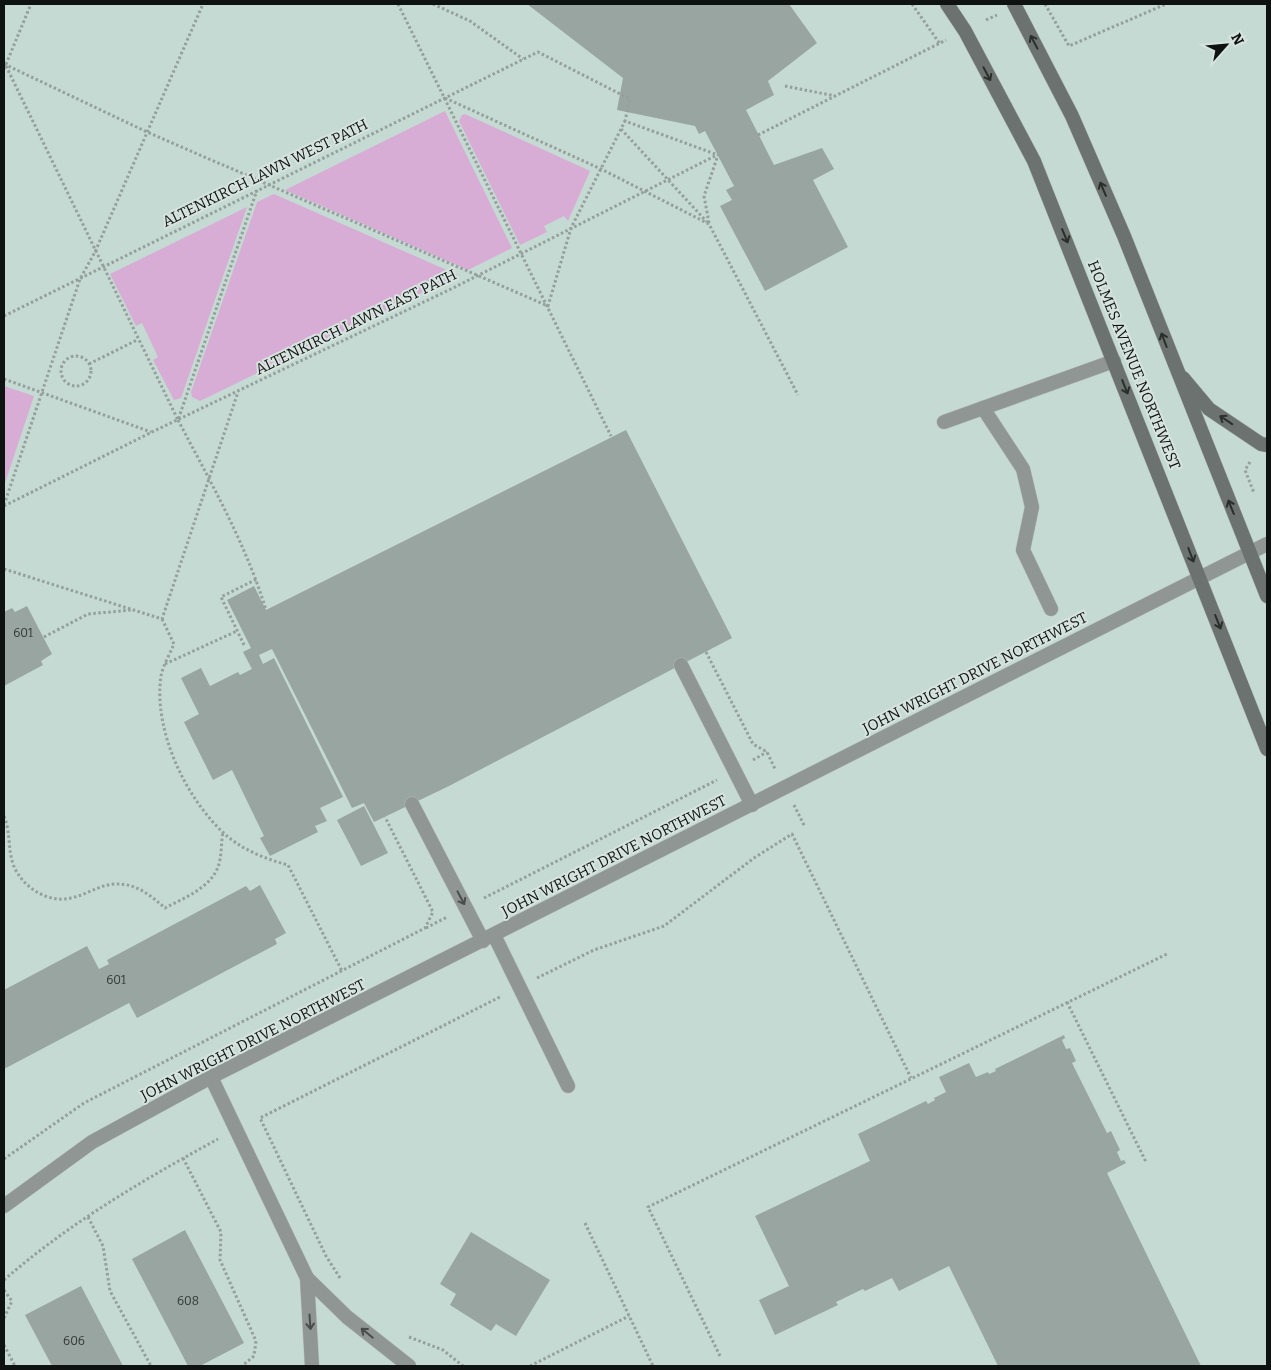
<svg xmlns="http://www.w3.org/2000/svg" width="1271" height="1370" viewBox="0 0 1271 1370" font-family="Bitter,serif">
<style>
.built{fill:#c5dad2}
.green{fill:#d8add5}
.building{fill:#99a5a0}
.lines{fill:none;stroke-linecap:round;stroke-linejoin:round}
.service-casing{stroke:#b2bdb9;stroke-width:15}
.minor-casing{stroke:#b2bdb9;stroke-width:15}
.secondary-casing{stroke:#b2bdb9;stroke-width:15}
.path{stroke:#959f9b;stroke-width:3;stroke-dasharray:2.5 2.5;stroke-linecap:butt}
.service{stroke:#909693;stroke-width:14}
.minor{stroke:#909693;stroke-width:14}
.secondary{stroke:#6b726f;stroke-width:14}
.oneway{stroke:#2a2f2c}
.oneway2{stroke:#484d4b}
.labels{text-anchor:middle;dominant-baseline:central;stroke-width:4;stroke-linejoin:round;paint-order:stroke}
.number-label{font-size:12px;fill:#313734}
.street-label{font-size:15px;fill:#0e1210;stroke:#d6e3de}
</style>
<rect width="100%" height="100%" fill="#d6e3de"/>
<rect class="built" x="4" y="4" width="1263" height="1362"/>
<g class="green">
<path d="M 445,111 L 512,248 L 468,270 L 285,190 Z"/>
<path d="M 465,114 L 590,171 L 568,221 L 564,216 L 544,226 L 547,232 L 520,245 L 459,121 L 462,115 Z"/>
<path d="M 274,194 L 458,275 L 200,401 L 192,397 L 191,392 L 257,202 Z"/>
<path d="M 247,207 L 181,398 L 174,400 L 153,360 L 158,357 L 142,323 L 136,326 L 110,274 Z"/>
<path d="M 4,386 L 34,396 L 4,486 Z"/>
</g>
<g class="building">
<path d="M 527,4 L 789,4 L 817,43 L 768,81 L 774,95 L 746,110 L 774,165 L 822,148 L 834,169 L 813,180 L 848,247 L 765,291 L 720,206 L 732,200 L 726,190 L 734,186 L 705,131 L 699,134 L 695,126 L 617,110 L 623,78 Z"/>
<path d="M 626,430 L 732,638 L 449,786 L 374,822 L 364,803 L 352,808 L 272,649 L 259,655 L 263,664 L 274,658 L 343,797 L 320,808 L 327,821 L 315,826 L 318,832 L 270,856 L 260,838 L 264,836 L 232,770 L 213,780 L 184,722 L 199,714 L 181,678 L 201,668 L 210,686 L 238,672 L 240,675 L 252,669 L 243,652 L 251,648 L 227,600 L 254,586 L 266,610 Z"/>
<path d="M 27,606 L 52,654 L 41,661 L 43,665 L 4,686 L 4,612 L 12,608 L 15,612 Z"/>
<path d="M 364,806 L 388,853 L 361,866 L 337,820 Z"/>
<path d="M 260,885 L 286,933 L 275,939 L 277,944 L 137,1018 L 129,1003 L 4,1069 L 4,990 L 87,946 L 99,969 L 109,964 L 107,960 L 246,886 L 250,891 Z"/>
<path d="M 1064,1035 L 1065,1038 L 1062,1040 L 1066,1049 L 1070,1048 L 1076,1061 L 1072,1063 L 1107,1133 L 1111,1131 L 1120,1150 L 1117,1152 L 1121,1161 L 1124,1160 L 1126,1163 L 1107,1173 L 1201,1366 L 998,1366 L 949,1266 L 899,1291 L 892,1278 L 865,1291 L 863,1289 L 836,1302 L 838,1305 L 775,1335 L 759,1300 L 789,1286 L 755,1216 L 870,1161 L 858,1134 L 926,1101 L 928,1104 L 935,1100 L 934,1098 L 946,1092 L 939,1077 L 969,1063 L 976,1077 L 988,1072 L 989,1074 L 996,1071 L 995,1069 Z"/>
<path d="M 185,1230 L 244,1343 L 200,1366 L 188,1366 L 132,1259 Z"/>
<path d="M 471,1232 L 550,1280 L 516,1336 L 496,1324 L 491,1331 L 450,1305 L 456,1294 L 440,1284 Z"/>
<path d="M 81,1286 L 123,1366 L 52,1366 L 25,1315 Z"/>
</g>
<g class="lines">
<defs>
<g id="service">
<path d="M 983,408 L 1023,469 L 1032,507 L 1023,550 L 1051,609"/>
<path d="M 944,422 L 1114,361"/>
<path d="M 681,665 L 752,805"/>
<path d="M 412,804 L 483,941"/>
<path d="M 494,935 L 568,1086"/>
<path d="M 211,1077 L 307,1278 L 347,1317 L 409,1366"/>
<path d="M 307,1278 L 312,1366"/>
</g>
<path id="minor" d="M 4,1206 L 92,1142 L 211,1077 L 1267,544"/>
<g id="secondary">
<path d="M 947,4 L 965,31 L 1034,161 L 1267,749"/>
<path d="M 1014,4 L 1072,116 L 1124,236 L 1267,596"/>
<path d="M 1183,378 L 1209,409 L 1261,444 L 1267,445"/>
</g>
</defs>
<use href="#service" class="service-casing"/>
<use href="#minor" class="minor-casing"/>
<use href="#secondary" class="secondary-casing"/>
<g class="path">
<path d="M 398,4 L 611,436"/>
<path d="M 433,4 L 470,21 L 523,59"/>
<path d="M 912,4 L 940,44"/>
<path d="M 1045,4 L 1069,46 L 1166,4"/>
<path d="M 986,20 L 997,15"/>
<path d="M 4,64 L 147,132 L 548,306 L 571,228 L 625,121"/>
<path d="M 6,66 L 178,420 L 257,190"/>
<path d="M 4,69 L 31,4"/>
<path d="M 785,86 L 835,96"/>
<path d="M 445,98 L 601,169 L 709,224 L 798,395"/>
<path d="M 621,129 L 707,222"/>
<path d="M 758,135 L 946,40"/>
<path d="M 709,223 L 704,196 L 718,155"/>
<path d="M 4,316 L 538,52 L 630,99 L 625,121 L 718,155"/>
<circle cx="76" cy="371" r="15"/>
<path d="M 89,364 L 137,340"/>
<path d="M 4,379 L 151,432"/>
<path d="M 178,420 C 210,481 246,544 266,610"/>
<path d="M 1250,462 L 1245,470 L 1254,493"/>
<path d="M 4,505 L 80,279 L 95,252 L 203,4"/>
<path d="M 4,506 L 152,432 L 451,289 L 717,155"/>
<path d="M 4,569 L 162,619 L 238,392"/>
<path d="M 162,619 L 174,644 C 170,654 163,665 161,676 C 153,730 186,800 227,836 C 245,851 266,859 288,865 L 342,971"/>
<path d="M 44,637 L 88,614 L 132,610"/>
<path d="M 244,645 L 221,597 L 257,579"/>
<path d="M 706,652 L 753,744 L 767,752 L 775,769"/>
<path d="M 165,664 L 237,631"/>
<path d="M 753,760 L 767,752"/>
<path d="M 794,805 L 805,827"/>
<path d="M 4,816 C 12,835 6,856 18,874 C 29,891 51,903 71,898 C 86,895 99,885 115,884 C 136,883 150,895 165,908 C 184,898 210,888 218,867 C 222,857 221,842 223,831"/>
<path d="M 484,898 L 717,780"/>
<path d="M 426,928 L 447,917"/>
<path d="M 537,978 L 594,950 L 664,926 L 754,858 L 792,834 L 911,1078"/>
<path d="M 1067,1002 L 1146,1162"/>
<path d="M 183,1158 L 221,1232 L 220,1260 L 256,1341 L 254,1356 L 242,1366"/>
<path d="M 4,1159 L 84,1103 L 425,928 L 433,912 L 385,817"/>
<path d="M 88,1217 L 103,1246 L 110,1291 L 151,1366"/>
<path d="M 585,1223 L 653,1366"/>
<path d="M 340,1278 L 326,1256 L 260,1118 L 502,996"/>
<path d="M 4,1280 C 68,1224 143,1180 218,1139"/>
<path d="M 4,1290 L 12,1301 L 4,1318"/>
<path d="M 409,1337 L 443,1350 L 463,1366"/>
<path d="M 4,1345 L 15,1366"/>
<path d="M 720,1356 L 648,1207 L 1167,954"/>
<path d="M 530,1366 L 629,1316"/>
</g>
<use href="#service" class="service"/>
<use href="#minor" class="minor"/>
<use href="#secondary" class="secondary"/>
</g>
<defs><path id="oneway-shaft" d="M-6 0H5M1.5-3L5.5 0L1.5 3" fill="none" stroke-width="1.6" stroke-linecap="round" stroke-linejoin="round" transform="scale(1.25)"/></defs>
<g class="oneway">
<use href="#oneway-shaft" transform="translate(1034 42) rotate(-118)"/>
<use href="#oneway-shaft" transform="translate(987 74) rotate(62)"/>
<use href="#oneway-shaft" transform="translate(1103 189) rotate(-113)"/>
<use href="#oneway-shaft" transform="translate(1065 236) rotate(67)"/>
<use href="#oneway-shaft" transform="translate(1164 340) rotate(-111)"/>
<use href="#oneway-shaft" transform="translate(1125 387) rotate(68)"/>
<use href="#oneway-shaft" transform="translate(1226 420) rotate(-146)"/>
<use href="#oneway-shaft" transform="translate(1231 507) rotate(-112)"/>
<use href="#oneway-shaft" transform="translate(1191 555) rotate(69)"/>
<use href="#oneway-shaft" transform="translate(1218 622) rotate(68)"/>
</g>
<g class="oneway2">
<use href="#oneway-shaft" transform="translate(461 898) rotate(62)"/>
<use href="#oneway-shaft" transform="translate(310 1322) rotate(86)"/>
<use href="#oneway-shaft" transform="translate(367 1333) rotate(-141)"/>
</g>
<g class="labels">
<g class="number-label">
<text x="23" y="633">601</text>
<text x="116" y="980">601</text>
<text x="188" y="1301">608</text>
<text x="74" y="1341">606</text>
</g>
<g class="street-label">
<text transform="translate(265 173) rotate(-26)">ALTENKIRCH LAWN WEST PATH</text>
<text transform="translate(356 322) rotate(-26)">ALTENKIRCH LAWN EAST PATH</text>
<text transform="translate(1134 365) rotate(68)">HOLMES AVENUE NORTHWEST</text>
<text transform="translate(975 673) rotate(-27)">JOHN WRIGHT DRIVE NORTHWEST</text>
<text transform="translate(614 856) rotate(-27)">JOHN WRIGHT DRIVE NORTHWEST</text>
<text transform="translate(253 1040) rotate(-27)">JOHN WRIGHT DRIVE NORTHWEST</text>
</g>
</g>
<rect width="1271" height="1370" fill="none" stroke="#0e1210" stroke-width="10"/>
<g transform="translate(1226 45) rotate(63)" stroke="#d6e3de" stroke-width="4" paint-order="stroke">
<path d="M0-4L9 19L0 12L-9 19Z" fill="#0e1210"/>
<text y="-8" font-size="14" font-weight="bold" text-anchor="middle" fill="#0e1210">N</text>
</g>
</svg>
